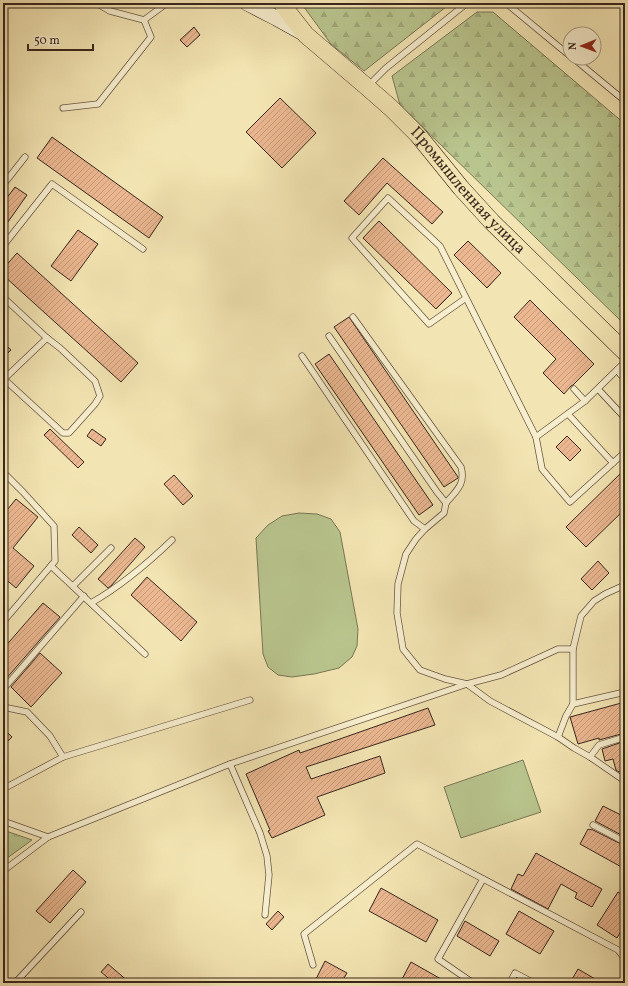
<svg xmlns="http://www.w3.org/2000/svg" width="628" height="986" font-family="Vollkorn,serif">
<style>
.grass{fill:url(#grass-tufts);stroke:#797656}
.forest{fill:url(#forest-firs);stroke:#797656}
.park{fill:#b9c58e;stroke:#797656}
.building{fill:url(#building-hatch);stroke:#39261d}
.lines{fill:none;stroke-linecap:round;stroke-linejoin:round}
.lane-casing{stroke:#685642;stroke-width:7}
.secondary-casing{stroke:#39261d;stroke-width:16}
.primary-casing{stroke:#39261d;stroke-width:18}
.lane{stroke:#f7eece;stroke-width:5.5}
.secondary{stroke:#f7eece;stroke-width:15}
.primary{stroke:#f3e5b3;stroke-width:17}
.labels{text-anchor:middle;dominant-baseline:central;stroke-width:4;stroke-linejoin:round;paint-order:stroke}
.street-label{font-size:16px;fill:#39261d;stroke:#f7eece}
</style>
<defs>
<pattern id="grass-tufts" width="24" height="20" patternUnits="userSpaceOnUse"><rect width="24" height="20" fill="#b9c58e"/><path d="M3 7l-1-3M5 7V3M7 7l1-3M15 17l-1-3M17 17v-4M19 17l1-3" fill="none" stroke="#a0a97a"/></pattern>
<pattern id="forest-firs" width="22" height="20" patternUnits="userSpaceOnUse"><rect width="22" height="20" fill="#b9c58e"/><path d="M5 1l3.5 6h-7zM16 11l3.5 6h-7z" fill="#a0a97a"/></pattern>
<pattern id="building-hatch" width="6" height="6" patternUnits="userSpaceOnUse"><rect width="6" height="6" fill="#eab790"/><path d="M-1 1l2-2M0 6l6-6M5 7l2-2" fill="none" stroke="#c99d7c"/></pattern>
</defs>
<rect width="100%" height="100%" fill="#f3e5b3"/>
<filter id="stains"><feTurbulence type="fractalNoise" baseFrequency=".005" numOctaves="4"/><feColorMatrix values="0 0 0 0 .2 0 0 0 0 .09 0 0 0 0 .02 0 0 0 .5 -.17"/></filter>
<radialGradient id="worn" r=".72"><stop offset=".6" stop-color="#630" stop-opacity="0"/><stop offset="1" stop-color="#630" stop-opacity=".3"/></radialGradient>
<path class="grass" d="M3,830L32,840L3,861Z"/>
<g class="forest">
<path d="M301,3H451L364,71L331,44Z"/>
<path d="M477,12H493L625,124V324H624L400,105L392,76Z"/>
</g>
<g class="park">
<path d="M299,513L317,514L331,519L340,532L358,629L357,646L352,657L339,668L314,674L292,677L278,675L268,667L263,654L256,538L268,525L282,516Z"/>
<path d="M523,760L541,812L461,838L444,787Z"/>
</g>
<g class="building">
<path d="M194,27L200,35L187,47L180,40Z"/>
<path d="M280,98L316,133L282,168L246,132Z"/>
<path d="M52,137L163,217L149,238L37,158Z"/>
<path d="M383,158L443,212L432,224L387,183L359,215L344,201Z"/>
<path d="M15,187L27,195L3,229V203Z"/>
<path d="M379,221L452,293L436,309L363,238Z"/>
<path d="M78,230L98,244L71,281L51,266Z"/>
<path d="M468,241L501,273L487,288L454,255Z"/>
<path d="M17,253L138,363L121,382L3,275V269Z"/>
<path d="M530,300L594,364L573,385L571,386L564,394L543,373L556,359L514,317Z"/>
<path d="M349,317L458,477V478L444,487L334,327Z"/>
<path d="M3,342L11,350L3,358Z"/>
<path d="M329,354L433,505L419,515L315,364Z"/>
<path d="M50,429L84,462L78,468L44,435Z"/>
<path d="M92,429L106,439L101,446L87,436Z"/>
<path d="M567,436L581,450L570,461L556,447Z"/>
<path d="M625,469V509L586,547L566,527Z"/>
<path d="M174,475L193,496L183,505L164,484Z"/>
<path d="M16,499L38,517L13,548L34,566L16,588L3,577V515Z"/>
<path d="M79,527L98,545L91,553L72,535Z"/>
<path d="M135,538L145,547L111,586L108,588L98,579Z"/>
<path d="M598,561L609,573L592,590L581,579Z"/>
<path d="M147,577L197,622L181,641L131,595Z"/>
<path d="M43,603L60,617L4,681L3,680V649Z"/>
<path d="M40,653L62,673L31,707L11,687Z"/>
<path d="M625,702V733L599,740V738L578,744L570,717Z"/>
<path d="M428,708L435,725L306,767L311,779L380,756L385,773L317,797L325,815L272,838L268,831L270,830L246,774L299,750L300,753Z"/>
<path d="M3,728L12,737L3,746Z"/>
<path d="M625,741V770L619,772L616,770L613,759L605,761L602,749Z"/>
<path d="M603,806L625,817V837L595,821Z"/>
<path d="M588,829L590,830L591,829L625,846V869L580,844Z"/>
<path d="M536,853L602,889L592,907L575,898L577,893L561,884L548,909L511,889L518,874L523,876Z"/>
<path d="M73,870L86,882L50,923L36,911Z"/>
<path d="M381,888L438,920L426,942L369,911Z"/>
<path d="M618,892L625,896V924L617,938L597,925Z"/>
<path d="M278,911L284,917L272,930L266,924Z"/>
<path d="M519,911L554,931L540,954L506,934Z"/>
<path d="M465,921L499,941L490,956L457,936Z"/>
<path d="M325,961L347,973L341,983H314Z"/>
<path d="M411,962L448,983H400Z"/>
<path d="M108,964L130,983H114L101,972Z"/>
<path d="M578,969L602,983H570Z"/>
</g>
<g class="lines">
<g class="lane-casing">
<g id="lane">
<path d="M96,3L110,11L144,20"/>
<path d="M506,3L570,56"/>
<path d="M573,58L625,101"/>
<path d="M368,86L386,68L467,3"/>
<path d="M63,108L98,104L151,37L144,20L167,3"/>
<path d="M3,185L25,157"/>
<path d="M3,246L52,184L143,249"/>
<path d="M3,297L47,338L3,380"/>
<path d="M466,298L429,324L352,238L388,198L440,246L536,437L542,469L570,502L625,452"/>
<path d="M353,317L461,467C466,484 456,491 446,503"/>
<path d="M329,336L437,492L446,503L444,513L425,529L416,539L406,554L398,584L397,613L403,649L420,670L445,679L467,684L490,701L558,737L574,748L590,757L625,781"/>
<path d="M302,356L414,521L425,529"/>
<path d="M620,374L625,379"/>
<path d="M4,379L63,433H69L95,404L100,396L95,381L60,348L47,338"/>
<path d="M574,389L585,401"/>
<path d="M598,389L625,418"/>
<path d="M568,414L613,463"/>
<path d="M536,437L585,401L625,362"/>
<path d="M3,472L23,492L54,526L55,561L3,622"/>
<path d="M51,566L145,654"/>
<path d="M73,586L111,548"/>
<path d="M91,603C121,586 147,564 172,540"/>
<path d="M3,687L6,686L84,596"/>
<path d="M573,704L625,692"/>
<path d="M3,707L27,712L50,736L63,757"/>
<path d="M558,737L566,716L573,704V649L581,616L594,601L605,594L625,585"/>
<path d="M590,757L599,745L625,737"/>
<path d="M230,764L260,833L267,856L269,875L265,915"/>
<path d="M3,789L63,757L250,700"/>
<path d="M3,821L48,837"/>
<path d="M593,825L625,842"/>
<path d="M3,871L48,837L230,764L467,684L501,675L558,649H573"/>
<path d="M313,965L304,934L417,844L618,950L625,959"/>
<path d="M15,983L81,912"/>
<path d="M473,983L438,959L483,879"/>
<path d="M510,983L515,973L534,983"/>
</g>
</g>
<g class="secondary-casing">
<path id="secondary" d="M247,3L276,18L303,33"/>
</g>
<g class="primary-casing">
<g id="primary">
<path id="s1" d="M282,3L291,16L306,35L367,87L391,108L418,135L461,188L492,222L625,352"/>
</g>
</g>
<use href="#lane" class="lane"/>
<use href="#secondary" class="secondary"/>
<use href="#primary" class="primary"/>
</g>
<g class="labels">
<g class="street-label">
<text stroke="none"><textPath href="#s1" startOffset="265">Промышленная улица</textPath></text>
</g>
</g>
<rect width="628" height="986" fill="none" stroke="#f3e5b3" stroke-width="16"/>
<rect x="4" y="4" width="620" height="978" fill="none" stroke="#39261d" stroke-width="2"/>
<rect x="8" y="8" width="612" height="970" fill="none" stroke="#39261d"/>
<g transform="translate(582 46) rotate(269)"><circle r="19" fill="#f7eece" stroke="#ab9e87"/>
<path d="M0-3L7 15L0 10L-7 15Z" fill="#8f2418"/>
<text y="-6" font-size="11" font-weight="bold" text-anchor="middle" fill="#39261d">N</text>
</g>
<path d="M28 44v6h65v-6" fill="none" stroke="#39261d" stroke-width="2"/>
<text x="34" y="44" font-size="12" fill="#39261d" stroke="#f7eece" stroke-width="3" paint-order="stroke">50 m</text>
<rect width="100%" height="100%" filter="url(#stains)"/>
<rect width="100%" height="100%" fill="url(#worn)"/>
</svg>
